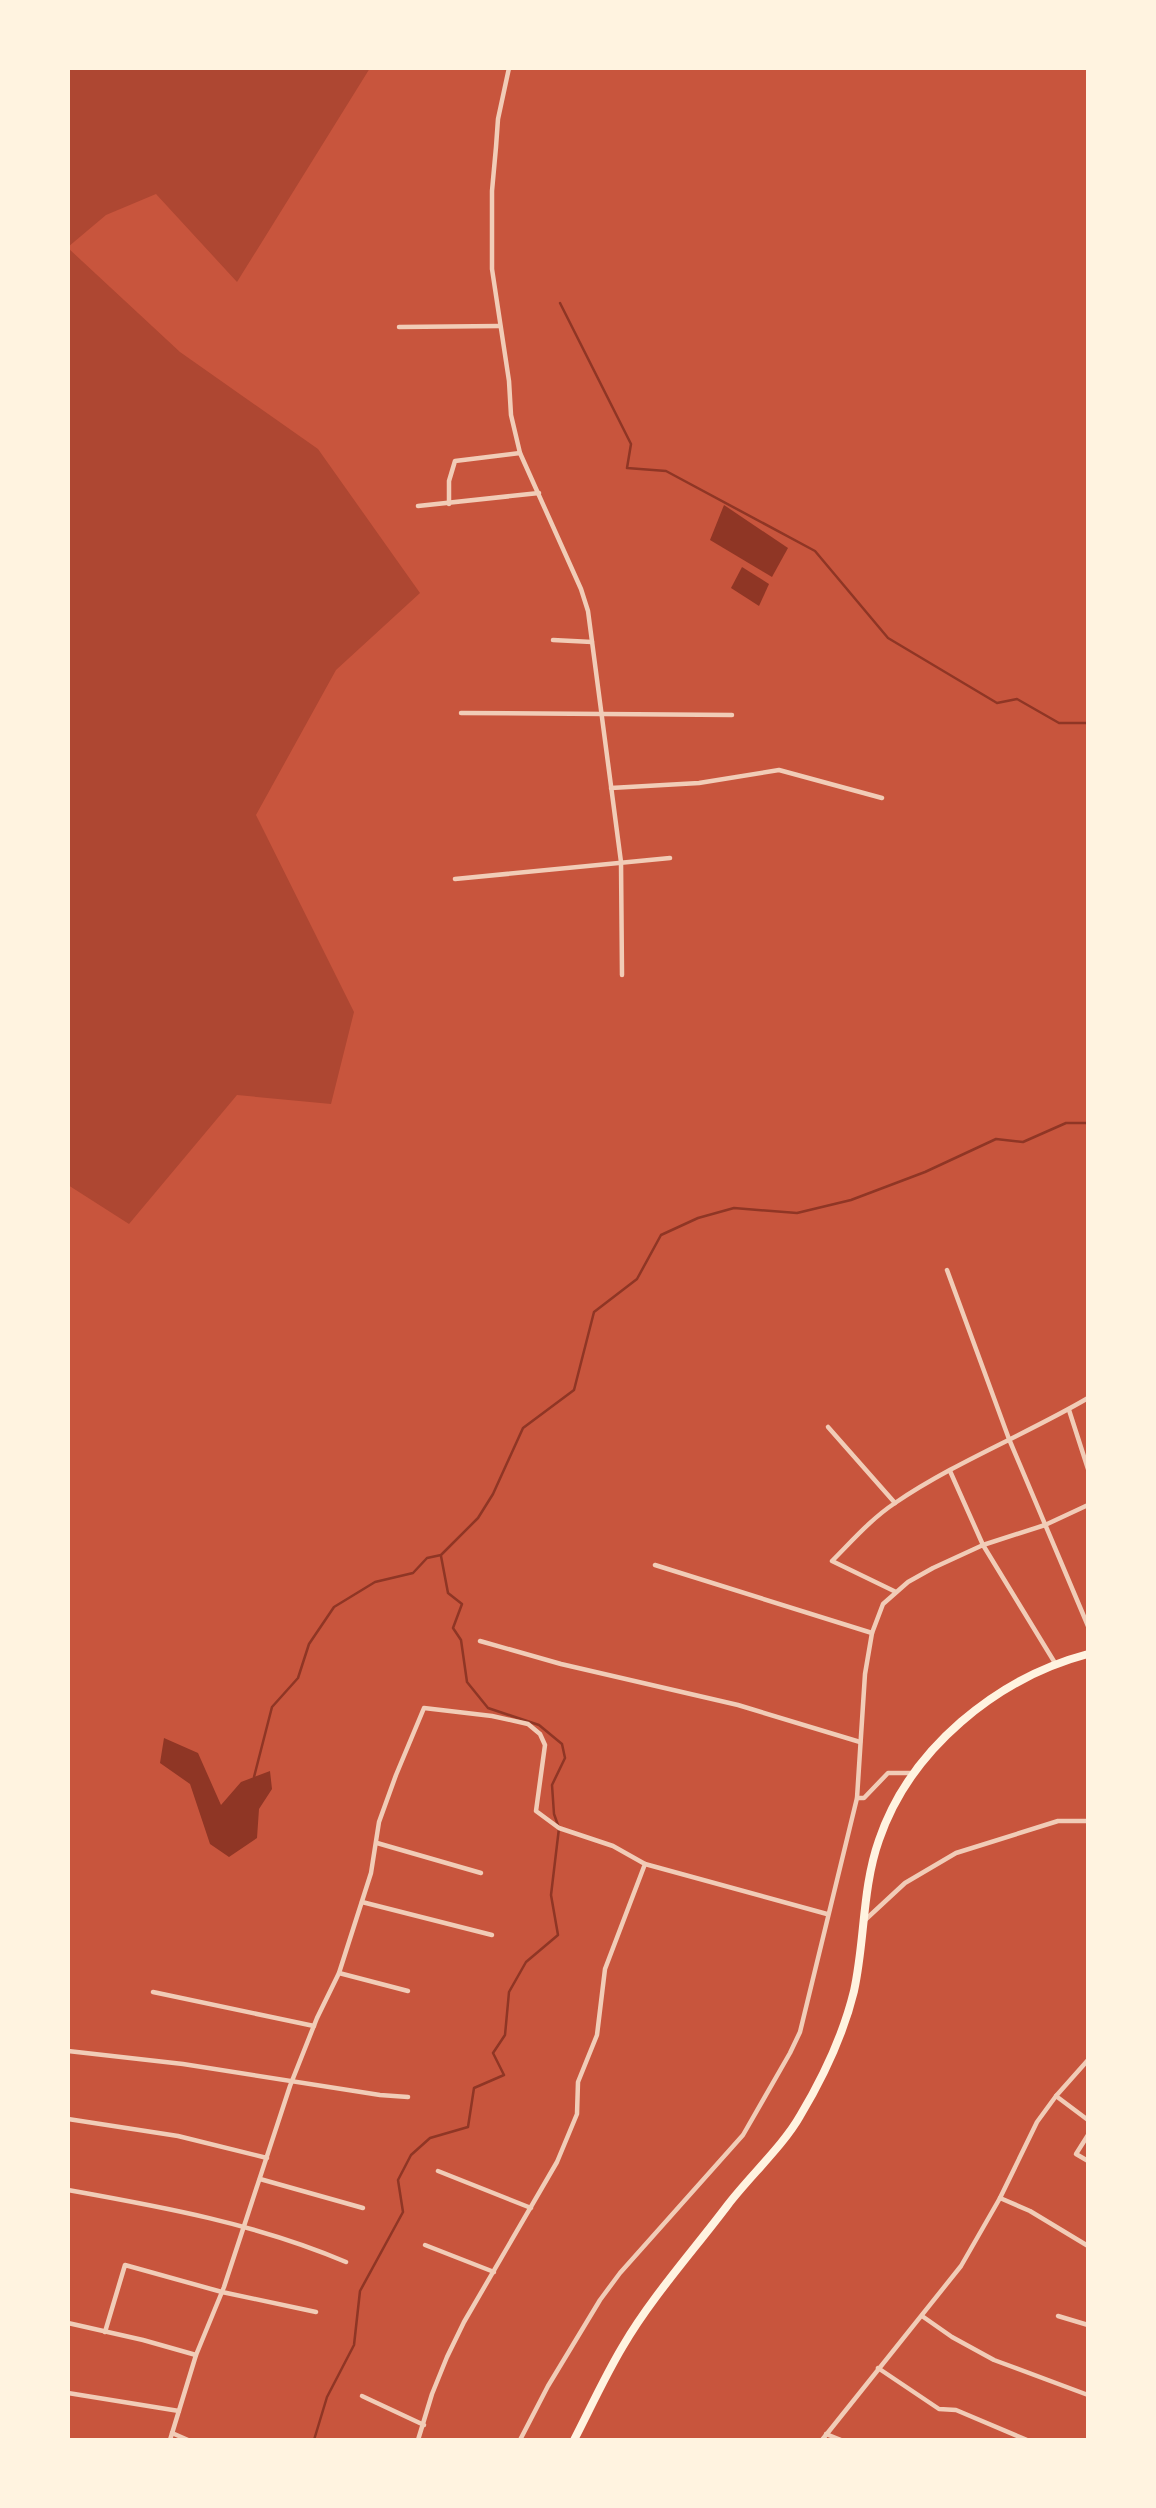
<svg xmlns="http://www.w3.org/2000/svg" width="1156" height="2508" font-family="Rubik,sans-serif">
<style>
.green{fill:#ae4732}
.water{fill:#8f3625}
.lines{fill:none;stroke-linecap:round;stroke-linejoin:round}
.stream{stroke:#8f3625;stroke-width:2.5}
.minor{stroke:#f1ccb7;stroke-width:4.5}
.primary{stroke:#fff3e0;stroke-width:8}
</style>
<rect width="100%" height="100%" fill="#c8553d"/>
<g class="green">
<path d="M68,68H370L237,282L156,194L106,215L68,247Z"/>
<path d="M68,248L180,352L318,449L420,593L336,670L256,815L354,1012L331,1104L237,1095L129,1224L68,1185Z"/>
</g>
<g class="water">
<path d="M724,505L788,548L772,577L710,540Z"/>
<path d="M742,567L769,584L759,606L731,588Z"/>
<path d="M164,1738L198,1753L221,1805L241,1782L270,1771L272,1789L259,1809L257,1838L229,1857L210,1844L190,1784L160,1763Z"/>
</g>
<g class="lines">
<g class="stream">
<path d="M560,303L631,444L627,468L666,471L815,551L888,638L997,703L1017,699L1059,723H1088"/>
<path d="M254,1777L272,1707L298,1678L309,1644L334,1607L375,1582L413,1573L427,1558L441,1555L478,1518L493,1494L523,1428L574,1390L594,1312L637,1279L661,1235L698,1218L734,1208L797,1213L851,1200L925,1172L996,1139L1023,1142L1066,1123H1088"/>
<path d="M314,2440L327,2397L354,2345L360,2291L403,2212L398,2180L411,2155L430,2138L468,2127L474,2088L504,2075L493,2053L505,2035L509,1992L526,1962L558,1935L551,1895L559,1828L554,1814L552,1785L565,1758L562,1744L539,1725L488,1708L467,1682L461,1640L453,1628L462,1604L448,1593L441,1556"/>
</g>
<g class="minor">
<path d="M509,68L498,119L496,147L492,191V269L509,381L511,415L520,453L581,589L588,611L621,862L622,975"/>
<path d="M399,327L500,326"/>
<path d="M449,504V481L455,461L520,453"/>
<path d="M418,506L539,493"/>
<path d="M553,640L592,642"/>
<path d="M461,713L732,715"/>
<path d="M611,788L699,783L779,770L882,798"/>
<path d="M455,879L670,858"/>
<path d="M947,1270L1009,1439L1088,1626"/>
<path d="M1069,1410L1088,1469"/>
<path d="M828,1427L895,1503"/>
<path d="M950,1471L983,1545L1055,1663"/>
<path d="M655,1565L872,1633"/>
<path d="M896,1592L832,1561C852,1541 871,1519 895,1503C955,1462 1025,1435 1088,1398"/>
<path d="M480,1641L561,1664L738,1705L860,1742"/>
<path d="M857,1798H864L888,1773H914"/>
<path d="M377,1843L481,1873"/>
<path d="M645,1864L827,1914"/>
<path d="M362,1902L492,1935"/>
<path d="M864,1921L905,1883L956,1853L1058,1821H1088"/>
<path d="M339,1973L408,1991"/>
<path d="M153,1992L314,2026"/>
<path d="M68,2051L183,2064L380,2095L408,2097"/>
<path d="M1056,2096L1088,2120"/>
<path d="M68,2119L178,2136L267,2158"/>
<path d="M1088,2135L1076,2154L1088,2161"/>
<path d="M438,2171L531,2208"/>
<path d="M260,2179L363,2208"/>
<path d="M68,2190C163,2207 257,2224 346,2262"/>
<path d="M1000,2198L1030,2211L1088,2246"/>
<path d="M425,2245L494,2272"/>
<path d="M922,2316L952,2337L994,2360L1088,2395"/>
<path d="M1058,2316L1088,2325"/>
<path d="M68,2323L143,2340L196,2355"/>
<path d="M105,2332L125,2265L222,2292L316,2312"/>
<path d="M878,2368L939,2409L956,2410L1027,2440"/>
<path d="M68,2393L179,2411"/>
<path d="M362,2396L424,2425"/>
<path d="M172,2433L188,2440"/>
<path d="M826,2434L841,2440"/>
<path d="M170,2440L196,2355L224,2287L290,2086L317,2018L339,1973L371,1873L379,1822L396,1775L424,1708L492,1716L528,1724L540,1734L545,1745L536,1811L559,1828L613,1846L645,1864L605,1969L597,2035L578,2082L577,2114L557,2162L464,2322L447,2357L432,2394L418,2440"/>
<path d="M520,2440L548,2386L600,2300L620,2273L743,2135L790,2053L800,2032L857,1798L865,1674L872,1633L883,1604L908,1582L933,1568L983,1545L1045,1525L1088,1505"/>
<path d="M822,2440L961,2266L1000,2198L1037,2122L1056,2096L1088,2060"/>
</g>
<path class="primary" d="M574,2440C590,2409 605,2376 623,2346C651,2298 693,2251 727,2206C748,2178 783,2146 800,2116C824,2076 843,2036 854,1991C865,1941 862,1888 879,1840C910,1749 997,1678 1088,1654"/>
</g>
<rect width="1156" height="2508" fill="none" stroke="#fff3e0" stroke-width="140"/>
</svg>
